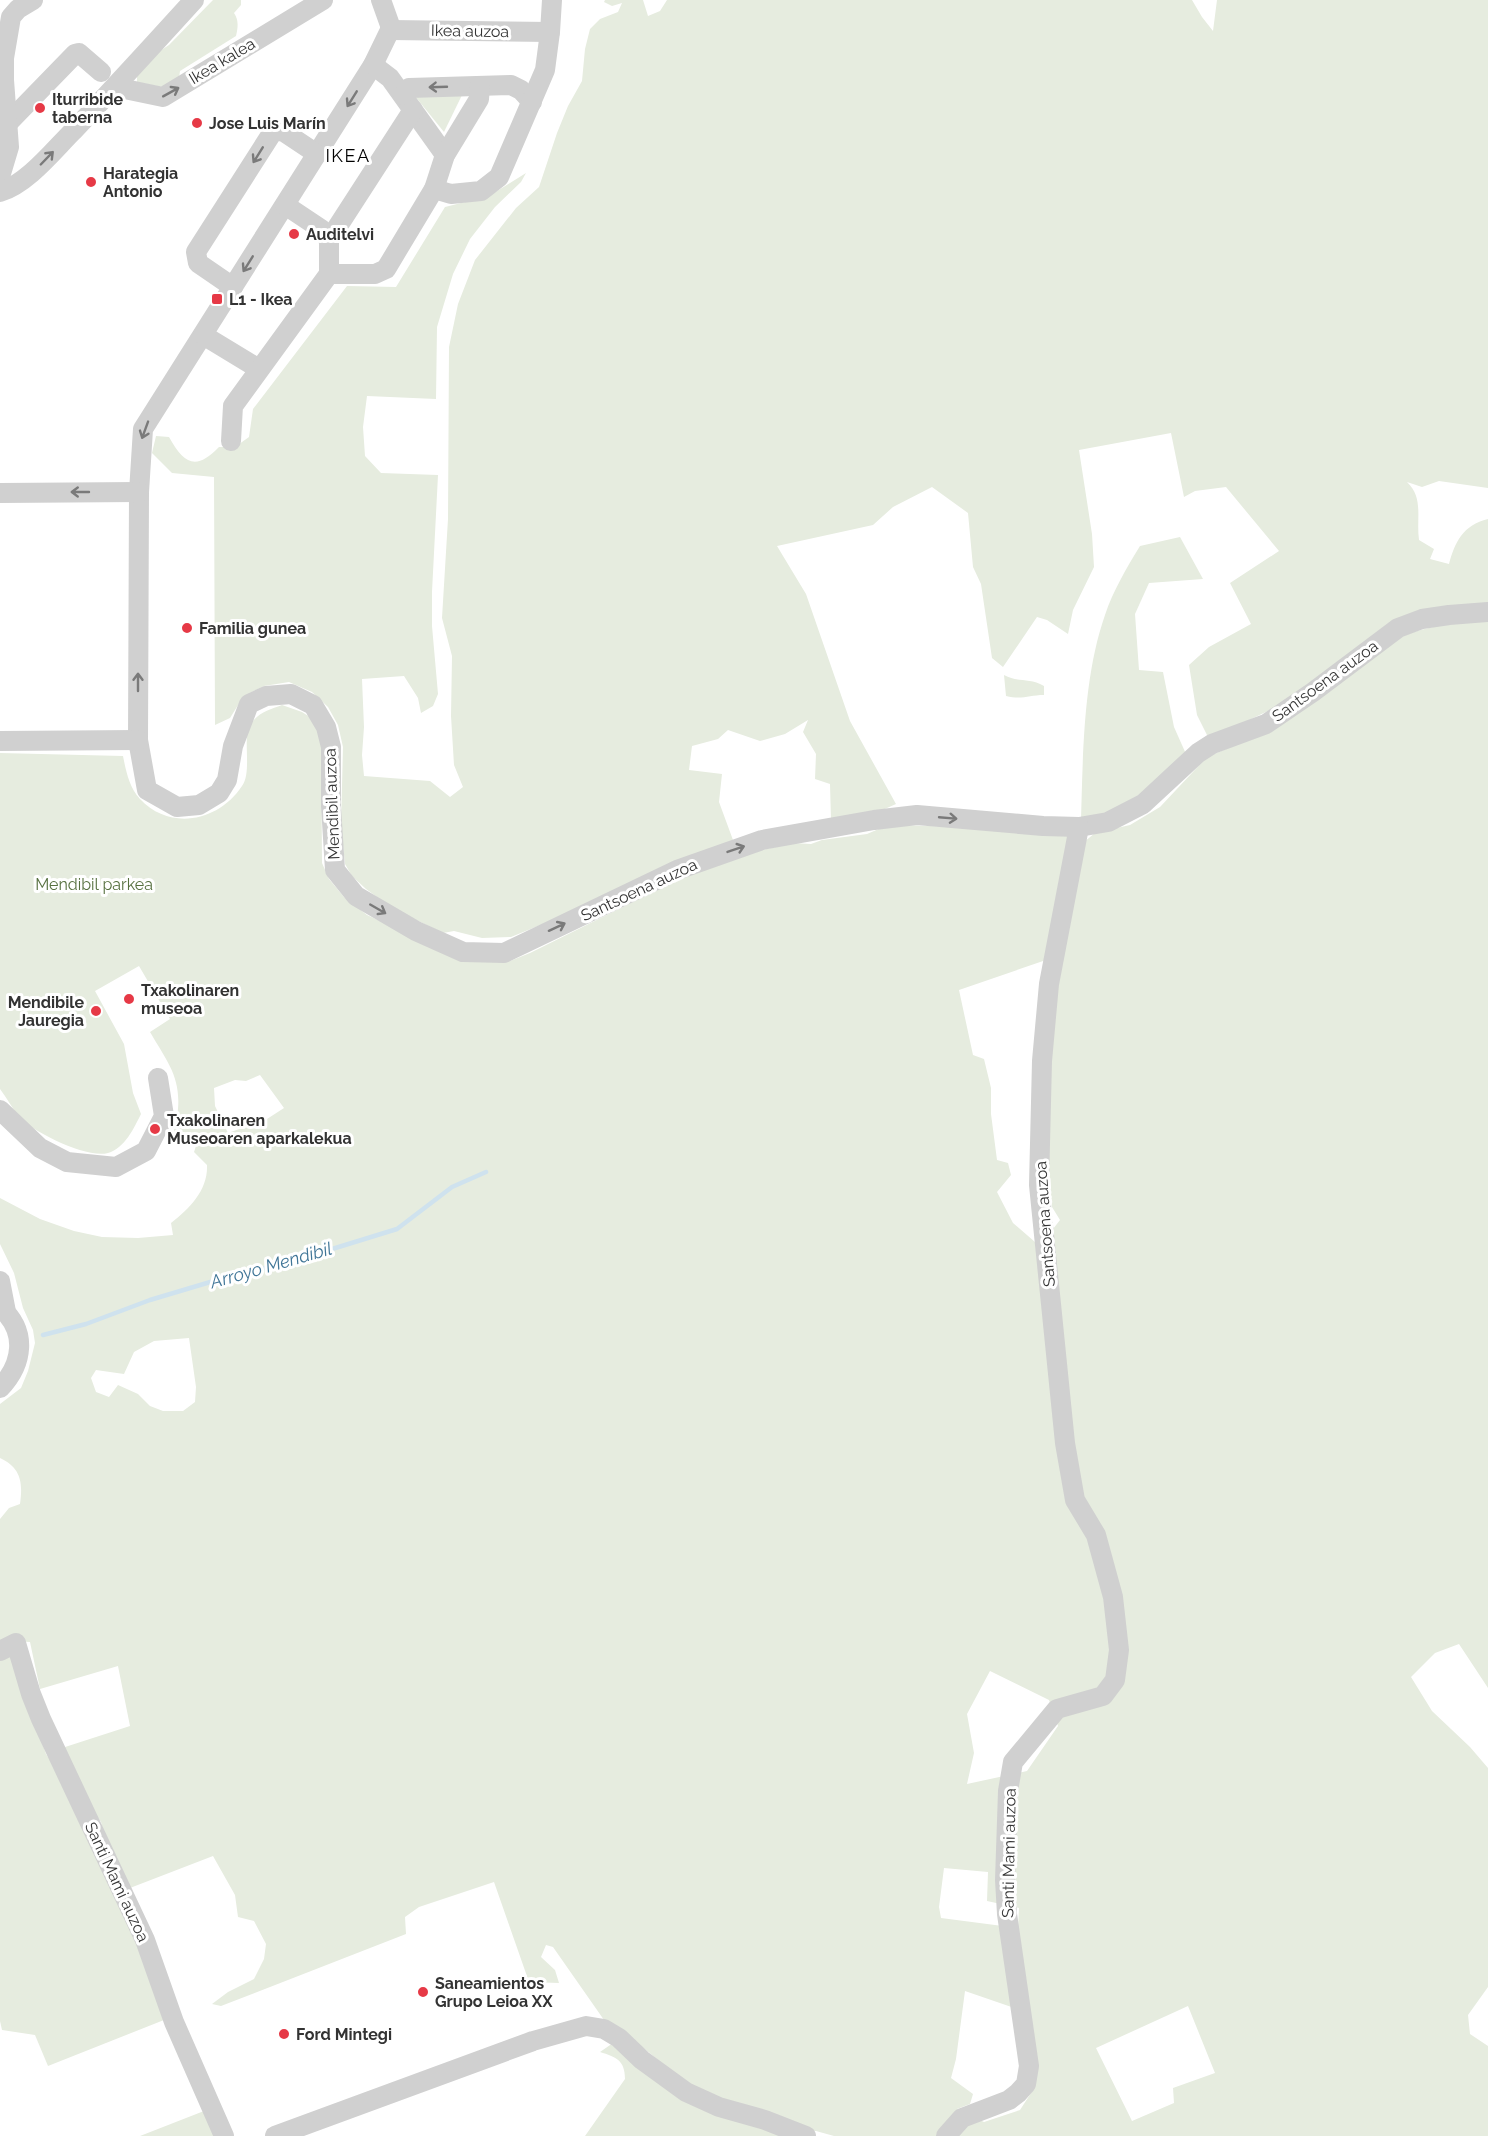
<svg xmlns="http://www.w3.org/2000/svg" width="1488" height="2136" font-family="Raleway,sans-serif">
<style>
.green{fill:#e6ecdf;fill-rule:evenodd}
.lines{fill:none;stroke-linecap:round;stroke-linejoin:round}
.stream{stroke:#cfe2ee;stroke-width:4.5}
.minor{stroke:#d0d0d0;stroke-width:20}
.oneway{stroke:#7a7a7a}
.poi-dot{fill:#e63946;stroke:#fff;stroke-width:2}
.labels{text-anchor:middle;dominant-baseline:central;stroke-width:6;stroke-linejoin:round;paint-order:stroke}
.street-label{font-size:16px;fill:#333;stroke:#fff}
.poi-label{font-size:16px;font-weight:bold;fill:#333;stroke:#fff;text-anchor:start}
.park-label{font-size:16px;fill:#56703f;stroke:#fff}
.neighbourhood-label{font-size:18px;letter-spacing:1.5px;fill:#000;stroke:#fff}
.water-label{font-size:18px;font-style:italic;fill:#3f7597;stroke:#fff}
</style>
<rect width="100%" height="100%" fill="#fff"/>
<g class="green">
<path d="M213,0H241V5L234,13C239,20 238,28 236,36L180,71L179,78L167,88L137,82V70L146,60L169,45Z"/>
<path d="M605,0H643L648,16L660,11L667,0H1192L1202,17L1213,31L1217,0H1488V488L1439,481L1422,487L1407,482C1424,498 1416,518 1419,540L1434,549L1430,559L1449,564C1455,542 1463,525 1488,519V604L1458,605L1278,706L1220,734L1208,737L1197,715L1189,665L1209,647L1251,624L1230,583L1279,551L1226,487L1195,491L1184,497L1171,433L1079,450L1092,534L1094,567L1073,610L1068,634L1047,620L1037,617L1003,667L992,658L981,584L973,567L968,513L932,487L893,507L873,525L777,546L806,594L850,721L896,804L878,812L831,821L830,784L815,779L816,754L803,732L808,720L785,734L760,741L728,730L718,739L692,746L689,770L722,774L719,802L733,840L639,880L631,888L511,937L482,938L454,931L443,933L392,908L366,889L352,876L345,864L341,825L343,747L338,725L328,707L312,692L289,682L264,686L250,693L240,702L230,718L215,725L214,477L172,473L152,453L156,436L169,437C184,464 196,471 219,447H235L249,437L253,409L347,286L396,287L445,207L489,196L526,173L521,182L495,207L470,239L453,274L437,327L436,399L367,396L363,427L365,456L381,473L438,475L432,592V626L438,694L433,706L421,713L418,698L404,676L362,679L364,727L362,755L364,776L430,781L450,797L463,787L454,765L451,716L452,656L442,618L448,519L449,347L458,304L475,260L516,208L539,187L557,133L568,106L582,81L585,49L590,29L600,19L618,12L622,3L612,6L604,2Z"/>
<path d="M414,95H462L444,132Z"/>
<path d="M1180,537L1203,579L1149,583L1135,614L1139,670L1163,672L1174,727L1186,754L1150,791L1114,811L1081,820C1083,755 1083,678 1105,615C1113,591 1126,569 1140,546Z"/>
<path d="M1488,620V1688L1459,1644L1435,1653L1411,1677L1432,1711L1470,1747L1488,1768V1987L1468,2015L1470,2034L1488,2046V2136H834L816,2131H805L692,2088L646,2050L604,2020L553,1947L546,1945L541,1957L555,1970L559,1983L529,1982L494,1882L419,1907L405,1917L406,1934L221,2006L212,2004L228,1992L254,1979L264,1959L266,1944L254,1921L238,1917L235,1895L213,1856L130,1888L106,1840L101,1822L88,1804L62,1748L130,1726L118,1666L40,1689L30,1642L11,1641L0,1646V1519L9,1508L20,1504C23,1482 21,1468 0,1458V1404L21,1388L28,1371L35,1343L33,1330L23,1308L14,1273L0,1244V1198L40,1219L74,1231L102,1237L138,1238L173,1235L171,1223C190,1208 208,1190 207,1165L194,1152L197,1143L176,1134L171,1141C173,1133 176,1125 177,1117C183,1079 168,1063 150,1032L170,1019L139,966L95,991L124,1044L133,1093L141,1114C134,1128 125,1148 108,1153C87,1159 33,1132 19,1117C12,1108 7,1098 0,1089V753L123,756C126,771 129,787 140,799C170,831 218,822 242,786C252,773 243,740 249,727C256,713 269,710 282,705L302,712L321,724L322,863L329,879L344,897L367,915L397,929L510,961L530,953L633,902L679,877L744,854L793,843L811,844L822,840L867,834L881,828L898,825L994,828L1070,836L1046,960L959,990L973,1055L984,1059L991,1088V1114L997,1160L1008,1163L1011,1175L997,1192L1013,1223L1035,1242L1053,1229L1060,1220L1052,1207L1048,1182V1072L1057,981L1084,842L1095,833L1130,825L1160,807L1207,757L1231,747L1396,639C1428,625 1454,623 1488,620ZM260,1075L284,1108L267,1119L228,1133L215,1106L214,1088L235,1080L246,1081ZM189,1338L196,1387L195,1402L183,1411H163L150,1406L138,1394L118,1385L109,1397L96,1392L91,1378L96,1370L124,1374L134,1352L154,1341ZM990,1671L1049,1700L1058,1726L1027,1771L967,1784L974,1753L967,1714ZM944,1868L988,1872L987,1901L1019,1908L1018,1928L941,1918L939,1907ZM965,1991L1029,2013L1033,2090L1020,2110L984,2122L957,2109L970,2104L973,2094L951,2078L956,2059ZM1188,2006L1215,2073L1173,2088L1174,2103L1132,2121L1096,2048Z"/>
<path d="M1004,675C1019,683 1029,677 1044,686V695C1029,695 1022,700 1006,696Z"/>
<path d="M12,1653L46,1754L61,1777L132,1931L164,2020L48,2066L35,2035L2,2030L0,2021V1658Z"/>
<path d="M613,2043L652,2074L794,2136H585L625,2079C625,2060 616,2057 600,2052Z"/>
<path d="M204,2111L215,2136H140Z"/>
</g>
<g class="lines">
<path class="stream" d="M43,1335L86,1324L150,1300L217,1280L290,1262L397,1229L452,1187L486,1172"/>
<g class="minor">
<path d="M381,0L391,28L390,30"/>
<path d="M390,30L373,65L143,429L139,492L138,740L147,790L177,807L199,805L219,793L227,780L233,746L249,704L266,696L291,694L313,705L326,727L331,747V806L335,870L356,896L416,931L463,952L504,953L677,870L762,840L874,820L917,815L1043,826L1079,827L1108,822L1143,804L1198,753L1212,744L1266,724L1313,692L1398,628L1422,619L1449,615L1488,612"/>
<path d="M390,30L550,32"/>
<path d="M373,65L390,78L445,155"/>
<path d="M115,87L163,97L323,0"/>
<path d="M403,95L409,88L511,85L521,90L532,102"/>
<path d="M7,124L75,54L79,53L101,72"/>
<path d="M0,177L9,147L4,80V58L11,17L18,9L33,0"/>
<path d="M434,189L445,155L479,99L480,86"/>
<path d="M0,192C27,184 53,151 73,131C114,88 154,44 194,0"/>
<path d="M285,205L321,229L329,240"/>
<path d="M329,274V240L413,110"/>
<path d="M233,287L198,263L196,252L272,133L281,130L317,154"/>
<path d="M203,335L259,369"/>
<path d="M231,441L233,406L329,274H375L386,269L434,189L451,194L481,191L499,177L545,70L550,32L552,0"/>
<path d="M0,493L139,492"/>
<path d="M0,741L138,740"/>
<path d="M0,1110L40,1148L67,1162L116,1167L146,1151L164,1116L158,1078"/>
<path d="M0,1281L6,1312"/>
<path d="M0,1307C28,1331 23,1364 0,1388"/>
<path d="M0,1651L16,1643L31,1694L41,1719L145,1940L174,2022L224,2136"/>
<path d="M275,2136L533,2041L586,2026L604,2029L619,2038L642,2060L686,2092L719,2107L765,2120L806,2136"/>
<path d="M946,2136L962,2118L1009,2100L1018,2093L1026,2084L1029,2066L1007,1914L1005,1880L1008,1791L1013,1762L1057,1709L1103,1696L1115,1680L1119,1650L1113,1597L1096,1535L1075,1500L1065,1443L1039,1185L1042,1061L1049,984L1079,827"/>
</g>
</g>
<defs><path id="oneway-shaft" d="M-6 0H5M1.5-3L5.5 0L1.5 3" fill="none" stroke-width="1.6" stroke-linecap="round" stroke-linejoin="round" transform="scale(1.5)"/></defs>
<g class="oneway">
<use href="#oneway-shaft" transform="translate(438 87) rotate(178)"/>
<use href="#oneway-shaft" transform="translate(171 92) rotate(-29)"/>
<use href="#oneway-shaft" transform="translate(352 99) rotate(122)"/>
<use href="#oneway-shaft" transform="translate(258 155) rotate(122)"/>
<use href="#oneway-shaft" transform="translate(47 158) rotate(-46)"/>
<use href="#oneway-shaft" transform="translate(248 264) rotate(122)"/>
<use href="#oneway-shaft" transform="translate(145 430) rotate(110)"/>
<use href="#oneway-shaft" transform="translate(80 492) rotate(180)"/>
<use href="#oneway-shaft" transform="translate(138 682) rotate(-90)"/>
<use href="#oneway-shaft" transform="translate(948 818) rotate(5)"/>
<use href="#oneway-shaft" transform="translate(736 849) rotate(-19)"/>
<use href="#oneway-shaft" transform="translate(378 909) rotate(30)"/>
<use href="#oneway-shaft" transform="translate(557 927) rotate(-25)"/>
</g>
<g class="poi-dot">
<circle cx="40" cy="108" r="6"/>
<circle cx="197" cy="123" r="6"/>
<circle cx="91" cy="182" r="6"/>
<circle cx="294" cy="234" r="6"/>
<rect x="211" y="293" width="12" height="12" rx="3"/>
<circle cx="187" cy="628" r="6"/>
<circle cx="129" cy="999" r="6"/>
<circle cx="96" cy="1011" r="6"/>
<circle cx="155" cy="1129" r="6"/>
<circle cx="423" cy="1992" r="6"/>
<circle cx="284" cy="2034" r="6"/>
</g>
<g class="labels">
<g class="street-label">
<text transform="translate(470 31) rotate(1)">Ikea auzoa</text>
<text transform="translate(222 61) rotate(-31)">Ikea kalea</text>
<text transform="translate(1325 681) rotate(-36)">Santsoena auzoa</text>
<text transform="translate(332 804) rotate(-92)">Mendibil auzoa</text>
<text transform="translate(639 890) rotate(-25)">Santsoena auzoa</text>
<text transform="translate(1045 1224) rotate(-94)">Santsoena auzoa</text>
<text transform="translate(1009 1853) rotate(-89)">Santi Mami auzoa</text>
<text transform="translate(117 1882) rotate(65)">Santi Mami auzoa</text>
</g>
<g class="poi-label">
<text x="52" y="99">Iturribide<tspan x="52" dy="18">taberna</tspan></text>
<text x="209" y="123">Jose Luis Marín</text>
<text x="103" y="173">Harategia<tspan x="103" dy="18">Antonio</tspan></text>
<text x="306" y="234">Auditelvi</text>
<text x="229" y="299">L1 - Ikea</text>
<text x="199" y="628">Familia gunea</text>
<text x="141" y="990">Txakolinaren<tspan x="141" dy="18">museoa</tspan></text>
<text x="84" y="1002" text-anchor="end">Mendibile<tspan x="84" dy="18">Jauregia</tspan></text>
<text x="167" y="1120">Txakolinaren<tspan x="167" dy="18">Museoaren aparkalekua</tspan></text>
<text x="435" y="1983">Saneamientos<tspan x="435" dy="18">Grupo Leioa XX</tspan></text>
<text x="296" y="2034">Ford Mintegi</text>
</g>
<g class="park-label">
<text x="94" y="884">Mendibil parkea</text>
</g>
<g class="neighbourhood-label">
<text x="348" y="155">IKEA</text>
</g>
<g class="water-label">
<text transform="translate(271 1265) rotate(-16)">Arroyo Mendibil</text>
</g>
</g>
</svg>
